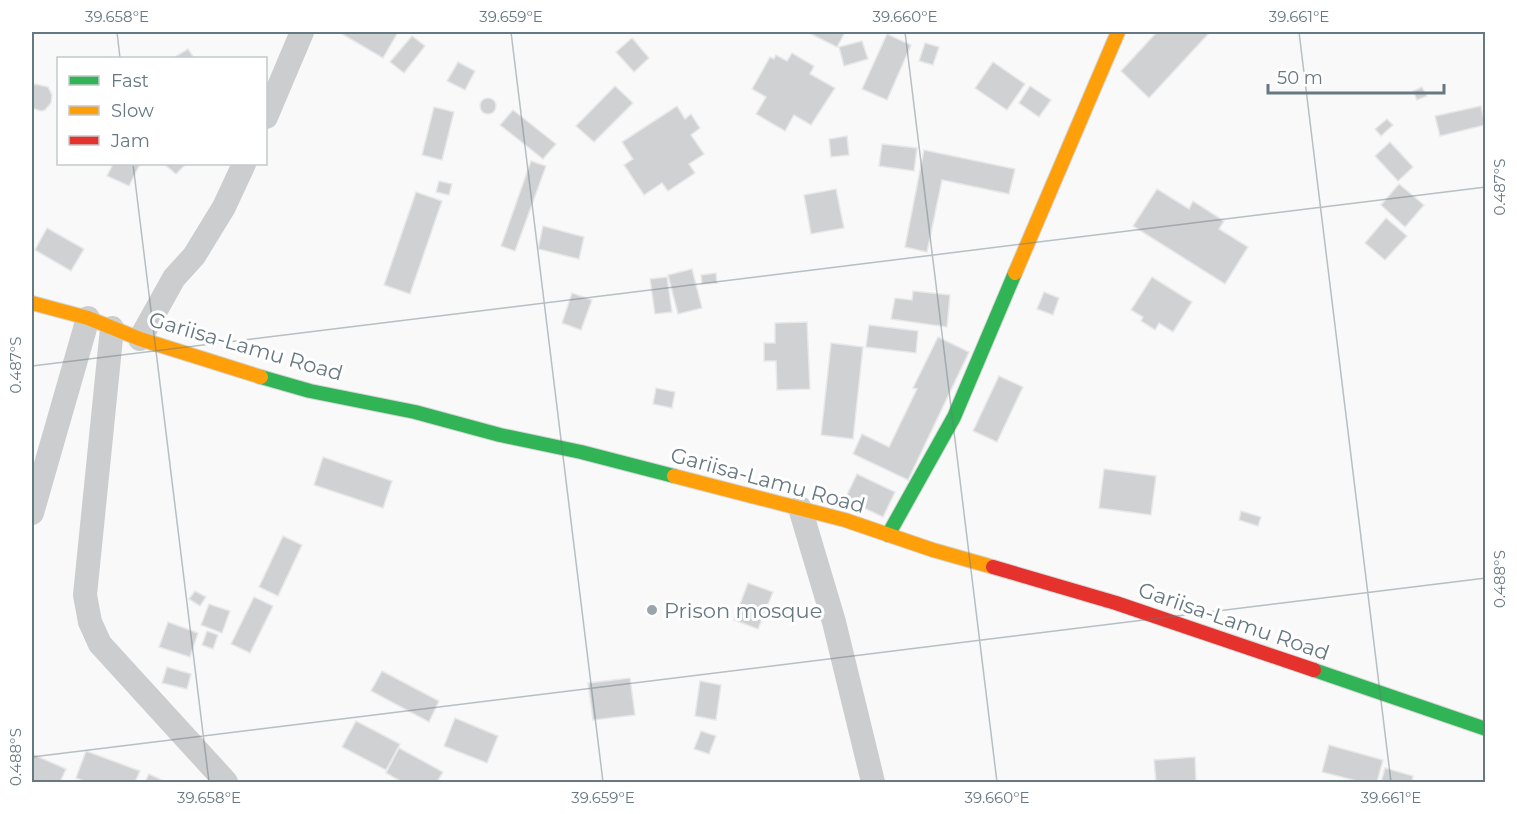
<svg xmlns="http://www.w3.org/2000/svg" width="1517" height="814" font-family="Montserrat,sans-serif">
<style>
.building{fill:#cfd1d2;stroke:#e8e8e8;stroke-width:1.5}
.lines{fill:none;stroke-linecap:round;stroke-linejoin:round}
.fast-casing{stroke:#d5d6d7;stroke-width:16}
.slow-casing{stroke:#d5d6d7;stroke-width:16}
.jam-casing{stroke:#d5d6d7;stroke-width:16}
.street{stroke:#cccdce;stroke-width:24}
.fast{stroke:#30b455;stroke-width:14}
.slow{stroke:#ff9f0a;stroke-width:14}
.jam{stroke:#e5322d;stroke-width:14}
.ticks{fill:none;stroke:#667881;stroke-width:1.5;stroke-opacity:0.45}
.poi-dot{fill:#99a5ab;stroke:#fff;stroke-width:2}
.labels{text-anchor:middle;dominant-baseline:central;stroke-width:6;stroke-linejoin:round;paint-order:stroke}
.street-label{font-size:21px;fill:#667881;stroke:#fff}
.poi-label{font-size:21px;fill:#667881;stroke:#fff;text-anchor:start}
.neatline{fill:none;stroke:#667881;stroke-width:2}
.ticks-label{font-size:15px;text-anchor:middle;fill:#667881}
</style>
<rect width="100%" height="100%" fill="#f9f9f9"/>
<g class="building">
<path d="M344,32H398L383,58L342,34Z"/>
<path d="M807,32H845L837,47Z"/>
<path d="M1157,32H1210L1149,98L1121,71Z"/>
<path d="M887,34L911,45L887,100L862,89Z"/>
<path d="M412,36L425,46L404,73L390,62Z"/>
<path d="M632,38L649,58L634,72L616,52Z"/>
<path d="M862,41L868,59L844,66L839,47Z"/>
<path d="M925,43L939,47L933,65L919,61Z"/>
<path d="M188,49L194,58H173Z"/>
<path d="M792,53L814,66L810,74L835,88L811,125L794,115L785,131L756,114L766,97L752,89L770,57L774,59L776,55L787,61Z"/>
<path d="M458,62L475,71L465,90L447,81Z"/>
<path d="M993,62L1025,84L1007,110L975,88Z"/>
<path d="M35,84L48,87L52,95L51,103L45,110L41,111L32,108V87Z"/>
<path d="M615,86L633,103L594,142L576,126Z"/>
<path d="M1030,86L1051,100L1039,117L1019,103Z"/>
<path d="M1422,87L1427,96L1417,100L1413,91Z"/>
<circle cx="488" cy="106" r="8"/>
<path d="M677,106L685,119L691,114L700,128L691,135L704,154L689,164L695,173L668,191L662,183L644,195L624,165L633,159L622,142Z"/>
<path d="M1481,106L1485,125L1440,136L1435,116Z"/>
<path d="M434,107L454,112L442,160L422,155Z"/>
<path d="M513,110L556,144L543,159L500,125Z"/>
<path d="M1387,119L1393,125L1381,136L1375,129Z"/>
<path d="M847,136L849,155L831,157L829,139Z"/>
<path d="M1390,142L1413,167L1398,181L1375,156Z"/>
<path d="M882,144L917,148L914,171L879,166Z"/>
<path d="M924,150L1015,169L1009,194L942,180L927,252L905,247Z"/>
<path d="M531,161L546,166L515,251L501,246Z"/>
<path d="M113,164H140L129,186L107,176Z"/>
<path d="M164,164H186L176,174Z"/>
<path d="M439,181L452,184L449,195L436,192Z"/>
<path d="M1399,184L1424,205L1405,227L1381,205Z"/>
<path d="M836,189L844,228L811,234L804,195Z"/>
<path d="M1157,189L1189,209L1193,201L1224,221L1219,229L1248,247L1225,284L1133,226Z"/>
<path d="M416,192L442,201L410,294L384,285Z"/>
<path d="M1386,218L1407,236L1385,260L1365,243Z"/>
<path d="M543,226L584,237L579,259L538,249Z"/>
<path d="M47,228L84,249L71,271L35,250Z"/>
<path d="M692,269L702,308L678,314L668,275Z"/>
<path d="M716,273L717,283L702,284L701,275Z"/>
<path d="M667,277L672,312L655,314L650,279Z"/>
<path d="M1152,277L1192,302L1173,332L1159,323L1155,330L1141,321L1143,317L1131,310Z"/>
<path d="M913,291L950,295L947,327L891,319L895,298L912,300Z"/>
<path d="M1044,292L1059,298L1053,315L1037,309Z"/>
<path d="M572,293L592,300L581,330L562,323Z"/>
<path d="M807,322L810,389L777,390L776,361H764V343H775V323Z"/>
<path d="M869,325L918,331L916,353L866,347Z"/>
<path d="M938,337L969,352L908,480L853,454L862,434L889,447L917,389L913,388Z"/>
<path d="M831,343L863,347L853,439L821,435Z"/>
<path d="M999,376L1023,387L997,442L973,431Z"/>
<path d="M656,388L675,392L672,408L653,404Z"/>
<path d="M323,457L392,481L383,508L314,485Z"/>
<path d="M1104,469L1156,476L1151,515L1099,508Z"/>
<path d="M857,474L895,492L883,517L845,499Z"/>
<path d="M1241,511L1261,517L1258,526L1239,520Z"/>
<path d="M283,536L302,545L278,596L259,587Z"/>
<path d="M748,583L773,592L758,629L734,620Z"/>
<path d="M195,591L206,597L200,606L189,599Z"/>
<path d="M254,597L273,606L250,653L231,644Z"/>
<path d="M209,604L230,611L222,633L201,625Z"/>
<path d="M168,622L198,633L190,657L159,647Z"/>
<path d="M207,631L218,635L213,649L202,645Z"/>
<path d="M167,667L191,674L187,689L162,683Z"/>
<path d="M382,671L439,701L429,722L371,691Z"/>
<path d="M630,678L635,715L593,720L588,683Z"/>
<path d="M700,681L721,685L716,720L695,716Z"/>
<path d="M455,718L498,736L487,763L444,746Z"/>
<path d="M356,721L400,744L386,770L342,747Z"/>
<path d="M701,731L716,736L709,754L694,749Z"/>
<path d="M1329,745L1383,760L1377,782H1361L1322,772Z"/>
<path d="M399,748L443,772L437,782H402L386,773Z"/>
<path d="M86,751L140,771L135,782H87L76,778Z"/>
<path d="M32,754L66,769L60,782H38L32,780Z"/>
<path d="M1195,757L1196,782H1156L1154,760Z"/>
<path d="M1385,768L1413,776L1412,782H1381Z"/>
<path d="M149,774L166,782H145Z"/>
</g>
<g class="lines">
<g class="fast-casing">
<g id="fast">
<path d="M261,377L310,391L415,412L500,435L581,452L674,476"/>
<path d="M888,535L954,417L1015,273"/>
<path d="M1314,670L1486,729"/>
</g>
</g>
<g class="slow-casing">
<g id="slow">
<path d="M1015,273L1118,32"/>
<path d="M32,303L88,318L140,339L261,377"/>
<path d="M674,476L845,520L933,550L993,567"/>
</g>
</g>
<g class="jam-casing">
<path id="jam" d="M993,567L1116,603L1314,670"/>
</g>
<g class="street">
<path d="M266,117L302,32"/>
<path d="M112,328L85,595L90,622L100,644L226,782"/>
<path d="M140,339L174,278L194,256L224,207L244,164"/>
<path d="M800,508L834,622L873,782"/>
<path d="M32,513L88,318"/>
</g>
<use href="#fast" class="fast"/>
<use href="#slow" class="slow"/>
<use href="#jam" class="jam"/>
</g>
<path class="ticks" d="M117,32L120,58M511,32L603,782M905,32L997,782M1299,32L1391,782M133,164L209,782M32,366L1486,187M32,757L1486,578"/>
<circle class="poi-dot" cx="652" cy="610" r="6"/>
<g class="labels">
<g class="street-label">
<text transform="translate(246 346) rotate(16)">Gariisa-Lamu Road</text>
<text transform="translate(768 480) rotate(15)">Gariisa-Lamu Road</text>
<text transform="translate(1234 621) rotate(19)">Gariisa-Lamu Road</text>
</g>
<g class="poi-label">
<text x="664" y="610">Prison mosque</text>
</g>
</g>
<rect width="1517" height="814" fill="none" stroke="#ffffff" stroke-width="66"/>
<rect x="57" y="57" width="210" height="108" fill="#ffffff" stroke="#c2c9cd" stroke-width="1.5"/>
<rect x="69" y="76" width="30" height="9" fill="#30b455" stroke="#c2c9cd" stroke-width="1.5"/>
<text x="111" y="87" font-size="18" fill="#667881">Fast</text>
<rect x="69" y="106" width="30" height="9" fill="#ff9f0a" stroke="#c2c9cd" stroke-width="1.5"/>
<text x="111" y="117" font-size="18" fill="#667881">Slow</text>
<rect x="69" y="136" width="30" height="9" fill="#e5322d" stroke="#c2c9cd" stroke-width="1.5"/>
<text x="111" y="147" font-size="18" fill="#667881">Jam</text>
<path d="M1268 84v9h176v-9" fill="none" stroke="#667881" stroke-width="3"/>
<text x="1277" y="84" font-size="18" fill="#667881" stroke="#ffffff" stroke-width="4.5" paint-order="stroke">50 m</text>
<rect x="33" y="33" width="1451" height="748" class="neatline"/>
<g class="ticks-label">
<text x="117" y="22">39.658°E</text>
<text x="511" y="22">39.659°E</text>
<text x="905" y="22">39.660°E</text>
<text x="1299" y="22">39.661°E</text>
<text transform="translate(1500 187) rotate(-90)" y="5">0.487°S</text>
<text transform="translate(16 365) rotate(-90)" y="5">0.487°S</text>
<text transform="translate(1500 579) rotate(-90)" y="5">0.488°S</text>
<text transform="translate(16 757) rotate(-90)" y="5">0.488°S</text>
<text x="209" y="803">39.658°E</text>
<text x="603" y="803">39.659°E</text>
<text x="997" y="803">39.660°E</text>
<text x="1391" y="803">39.661°E</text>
</g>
</svg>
